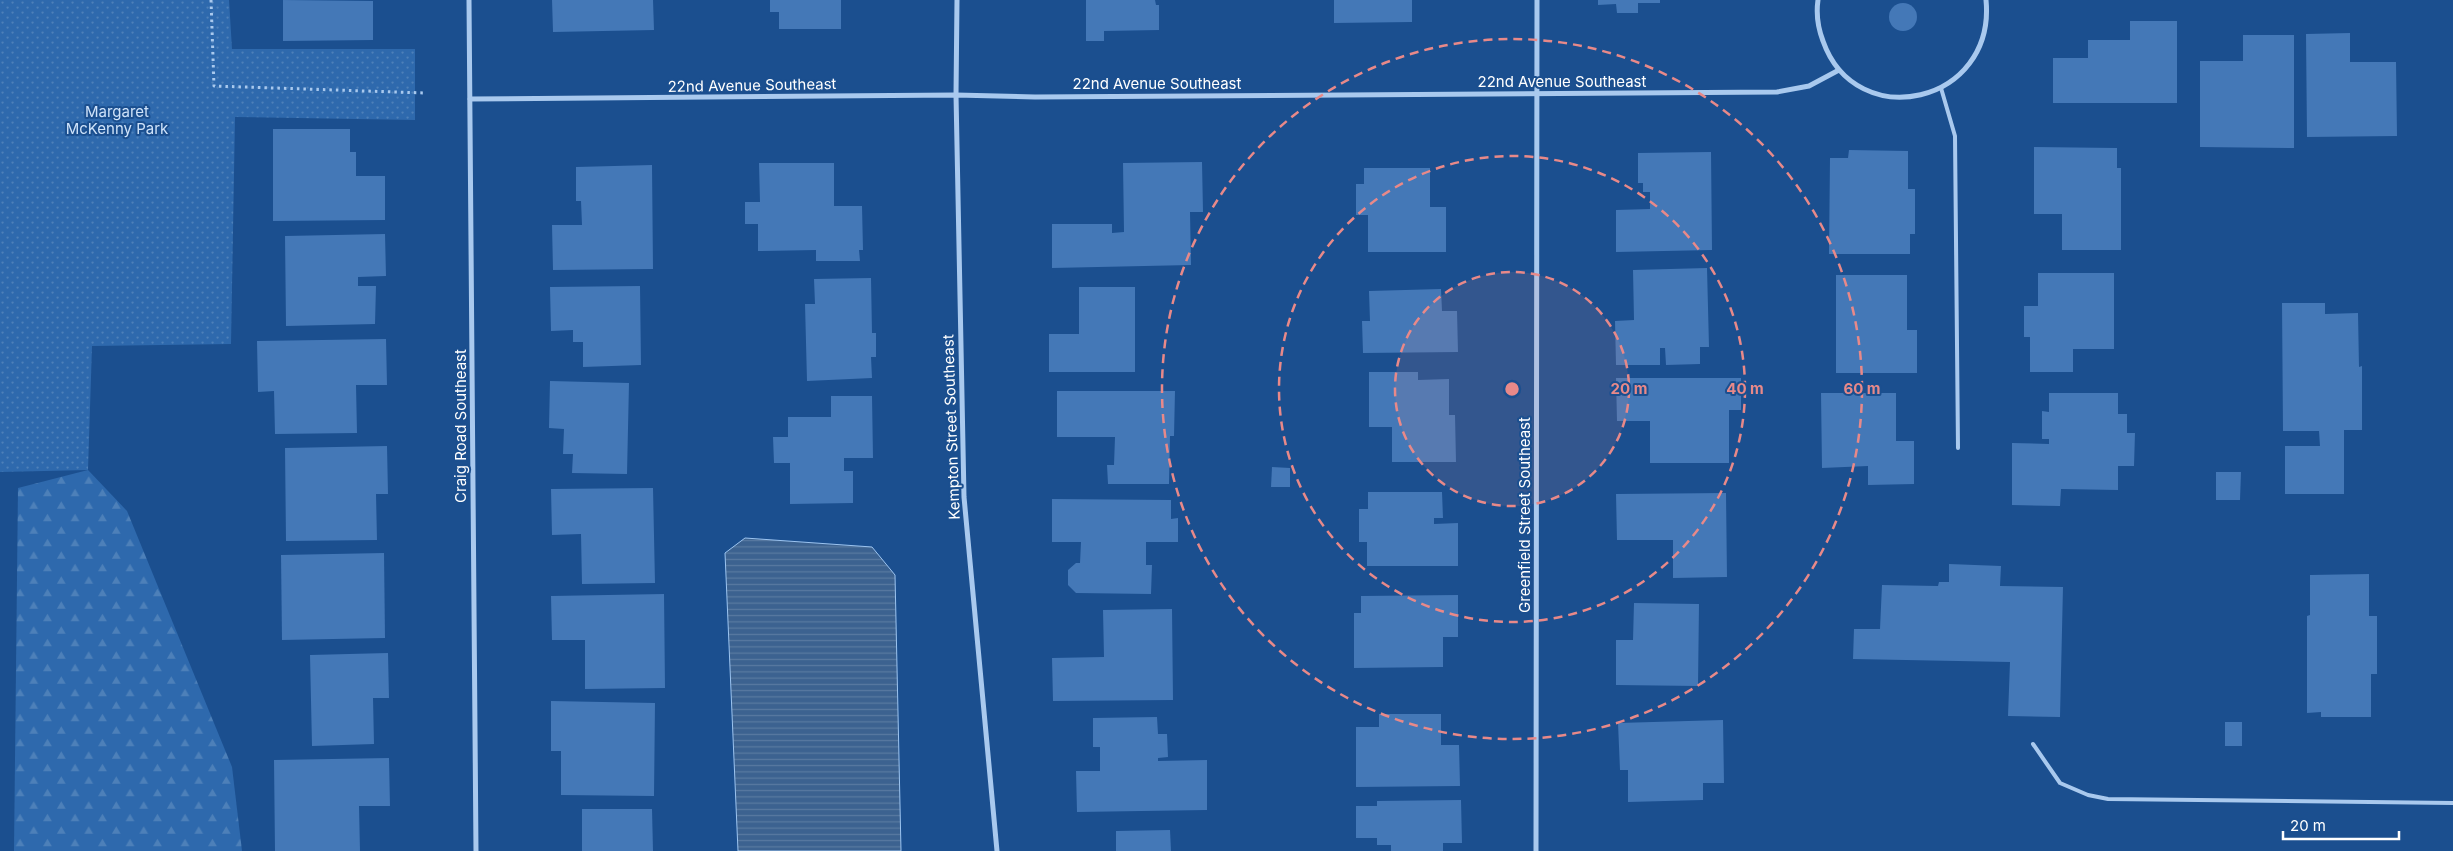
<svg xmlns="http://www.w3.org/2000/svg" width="2453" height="851" font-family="Inter,sans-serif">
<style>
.forest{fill:url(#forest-firs)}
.park{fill:url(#park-dots)}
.water{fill:url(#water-rules);stroke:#9cc4f0}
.building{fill:#4478b7}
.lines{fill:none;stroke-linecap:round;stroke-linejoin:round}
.path{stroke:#a9c9ee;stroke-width:3;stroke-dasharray:2.5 4;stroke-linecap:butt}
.lane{stroke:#a9c9ee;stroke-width:4}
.street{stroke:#a9c9ee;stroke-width:5}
.ring{fill:none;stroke:#e88989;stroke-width:2.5;stroke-dasharray:9 6}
.labels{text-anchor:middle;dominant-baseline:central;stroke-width:4;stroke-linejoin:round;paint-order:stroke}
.street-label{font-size:15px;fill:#fff;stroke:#1b4f8f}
.park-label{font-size:15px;fill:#cfe3fa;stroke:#1b4f8f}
.centre{fill:#e88989;stroke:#1b4f8f;stroke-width:2.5}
.ring-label{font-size:15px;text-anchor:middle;font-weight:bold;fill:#e88989;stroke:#1b4f8f;stroke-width:4;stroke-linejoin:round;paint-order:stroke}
</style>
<defs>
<pattern id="forest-firs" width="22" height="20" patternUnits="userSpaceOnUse" patternTransform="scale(1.25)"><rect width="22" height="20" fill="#2e69ad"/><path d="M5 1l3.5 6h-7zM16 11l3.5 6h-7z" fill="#4d80b9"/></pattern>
<pattern id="park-dots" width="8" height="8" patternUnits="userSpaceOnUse" patternTransform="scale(1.25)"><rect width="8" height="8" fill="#2e69ad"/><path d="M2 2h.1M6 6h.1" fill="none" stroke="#4d80b9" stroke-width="1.8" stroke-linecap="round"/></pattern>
<pattern id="water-rules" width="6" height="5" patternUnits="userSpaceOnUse" patternTransform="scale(1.25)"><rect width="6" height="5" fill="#3c6290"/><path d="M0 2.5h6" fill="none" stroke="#597aa1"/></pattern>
</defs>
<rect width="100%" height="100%" fill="#1b4f8f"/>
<path class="forest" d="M88,470L127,511L232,767L242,851H14L18,488Z"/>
<path class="park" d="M0,0H229L232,49H415V120L235,117L231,344L92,346L88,470L0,472Z"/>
<path class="water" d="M745,538L872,547L895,575L901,851H738L725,553Z"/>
<g class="building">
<path d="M283,0L373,1V40L283,41Z"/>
<path d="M552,0H653L654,30L553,32Z"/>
<path d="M770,0H841V29H779V12H770Z"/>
<path d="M1086,0H1155L1156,5H1159V30L1104,31V41H1086Z"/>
<path d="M1334,0H1412V22L1334,23Z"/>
<path d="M1598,0H1660V3H1638V13H1617L1616,4L1598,5Z"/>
<circle cx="1903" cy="17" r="14"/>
<path d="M2130,21H2177V103H2053V58H2088V40H2130Z"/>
<path d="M2350,33V62H2396L2397,136L2307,137L2306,34Z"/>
<path d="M2243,35H2294V148L2200,147V61H2243Z"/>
<path d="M273,129H350V152H356V176H385V220L273,221Z"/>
<path d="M2034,147L2117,148V168H2121V250H2062V214H2034Z"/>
<path d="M1849,150L1908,151V189H1915V234H1910V254H1829L1830,158H1848Z"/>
<path d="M1711,152L1712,250L1616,252V210L1650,209V192H1643V183H1638V153Z"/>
<path d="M1202,162L1203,212H1190L1191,265L1052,268V224H1112V233L1124,232L1123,163Z"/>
<path d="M759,163H834V206H862L863,250H859L860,261H816V250L758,251V224H745V202H760Z"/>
<path d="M652,165L653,269L553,270L552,225H582L581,201H576V167Z"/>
<path d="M1364,168H1430V207H1446V252H1368V215H1356V184H1364Z"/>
<path d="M385,234L386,276L358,277V286H376L375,324L286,326L285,236Z"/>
<path d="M1707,268L1709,347H1700V364L1666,365L1665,348H1660V365H1616L1615,321L1634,320L1633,270Z"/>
<path d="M2038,273H2114V349H2073V372H2030V337H2024V306H2038Z"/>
<path d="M1836,275H1907V330H1917V373H1836Z"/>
<path d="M871,278L872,333H876V357H871L872,378L807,381L805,304H815L814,279Z"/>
<path d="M640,286L641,365L583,367V342H573V330L551,331L550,287Z"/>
<path d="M1079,287H1135V372H1049V334H1079Z"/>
<path d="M1441,289L1442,311H1457L1458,352L1363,353L1362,321H1370L1369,291Z"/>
<path d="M2282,303H2325V314L2358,313L2359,367L2362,366V430H2344V494H2285V446H2320L2319,431H2283Z"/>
<path d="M386,339L387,385H356L357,433L275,434L274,391L258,392L257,341Z"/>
<path d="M1369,372H1418V380L1449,379V415H1455L1456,462H1392V427H1369Z"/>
<path d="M1616,378H1741V410H1729V463H1650V421H1617Z"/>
<path d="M550,381L629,383L627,474L572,473L573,454H563L564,429L549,428Z"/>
<path d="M1057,391H1175L1174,436H1170L1169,484H1108L1107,465H1114L1115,437H1057Z"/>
<path d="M1821,393H1896V441H1914V484L1868,485V466L1822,468Z"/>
<path d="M2049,393H2118V414H2127V433H2135L2134,466H2118V490L2061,489L2060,506L2012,505V443L2049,444V439H2042V411L2049,412Z"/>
<path d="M831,396H872L873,458H844V471H853V503L790,504V463H774L773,437H788V417H831Z"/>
<path d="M387,446L388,494H376L377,540L286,541L285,448Z"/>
<path d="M1272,467L1290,468V487H1271Z"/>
<path d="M2216,472H2241L2240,500H2216Z"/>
<path d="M653,488L655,583L582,584L581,534L552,535L551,489Z"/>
<path d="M1368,492H1442L1443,518H1434V524L1458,523V566H1367V542H1359V509H1368Z"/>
<path d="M1726,493L1727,577L1673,578V540H1617L1616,494Z"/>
<path d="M1052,499L1171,500V519L1178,518V542H1146V565H1152L1151,594L1076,593L1068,585V570L1076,563H1080L1081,542H1052Z"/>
<path d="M384,553L385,638L282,640L281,555Z"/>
<path d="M1949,564L2001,566L2000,586L2063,587L2060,717L2008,716L2010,662L1853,659L1854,629H1880L1882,585L1938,586L1939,582H1949Z"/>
<path d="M2369,574V616H2377V674H2371V717H2321V712L2307,713V616L2310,615V575Z"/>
<path d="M664,594L665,688L585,689V640H552L551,596Z"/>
<path d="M1458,595V637H1443V667L1354,668V613H1361V596Z"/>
<path d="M1634,603L1699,604L1698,686L1616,685V640H1633Z"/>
<path d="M1172,609L1173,700L1053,701L1052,658L1104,657L1103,610Z"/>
<path d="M388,653L389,698H373L374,744L312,746L310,655Z"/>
<path d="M551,701L655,703L654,796L561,795V751H551Z"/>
<path d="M1379,714H1441V745H1459L1460,786L1356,787V727H1379Z"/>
<path d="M1157,717L1158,734H1167L1168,757L1158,758V761L1207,760V810L1077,812L1076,771H1100V747H1093V718Z"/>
<path d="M1723,720L1724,783H1703V800L1628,802V770H1620L1618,723Z"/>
<rect x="2225" y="722" width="17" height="24"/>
<path d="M389,758L390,806H359L360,851H275L274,760Z"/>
<path d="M1461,800L1462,843H1443V851H1391V845H1377V838H1356V806H1377V801Z"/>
<path d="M582,809H652L653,851H582Z"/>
<path d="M1170,830L1171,851H1116V831Z"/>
</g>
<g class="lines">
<path class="path" d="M211,0L214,86L426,93"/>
<g class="lane">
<path d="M1941,88L1955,136L1958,448"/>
<path d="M2033,744L2060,783L2088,795L2108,799L2453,803"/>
</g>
<g class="street">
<path d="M469,0L476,851"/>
<path d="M957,0L956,95L964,497L997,851"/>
<path d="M1818,0C1816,14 1818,28 1823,41C1856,135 1996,104 1986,0"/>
<path d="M470,99L956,95L1035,97L1777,92L1809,86L1839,70"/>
<path d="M1536,851L1537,0"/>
</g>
</g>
<circle cx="1512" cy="389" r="117" fill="#e88989" fill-opacity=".12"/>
<g class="ring">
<circle cx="1512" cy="389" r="117"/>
<circle cx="1512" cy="389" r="233"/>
<circle cx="1512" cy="389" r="350"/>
</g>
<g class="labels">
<g class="street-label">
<text x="1562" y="81">22nd Avenue Southeast</text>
<text x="1157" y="83">22nd Avenue Southeast</text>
<text transform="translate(752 85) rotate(-1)">22nd Avenue Southeast</text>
<text transform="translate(460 426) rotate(-90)">Craig Road Southeast</text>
<text transform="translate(951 427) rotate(-92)">Kempton Street Southeast</text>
<text transform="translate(1524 515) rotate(-90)">Greenfield Street Southeast</text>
</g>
<g class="park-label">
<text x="117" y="111">Margaret<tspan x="117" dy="17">McKenny Park</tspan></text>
</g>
</g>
<circle cx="1512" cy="389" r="8" class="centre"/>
<g class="ring-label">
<text x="1629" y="394">20 m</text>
<text x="1745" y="394">40 m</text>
<text x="1862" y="394">60 m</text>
</g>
<path d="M2283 831v8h116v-8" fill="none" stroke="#ffffff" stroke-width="2.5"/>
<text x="2290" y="831" font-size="15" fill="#ffffff" stroke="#1b4f8f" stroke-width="4" paint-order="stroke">20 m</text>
</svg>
